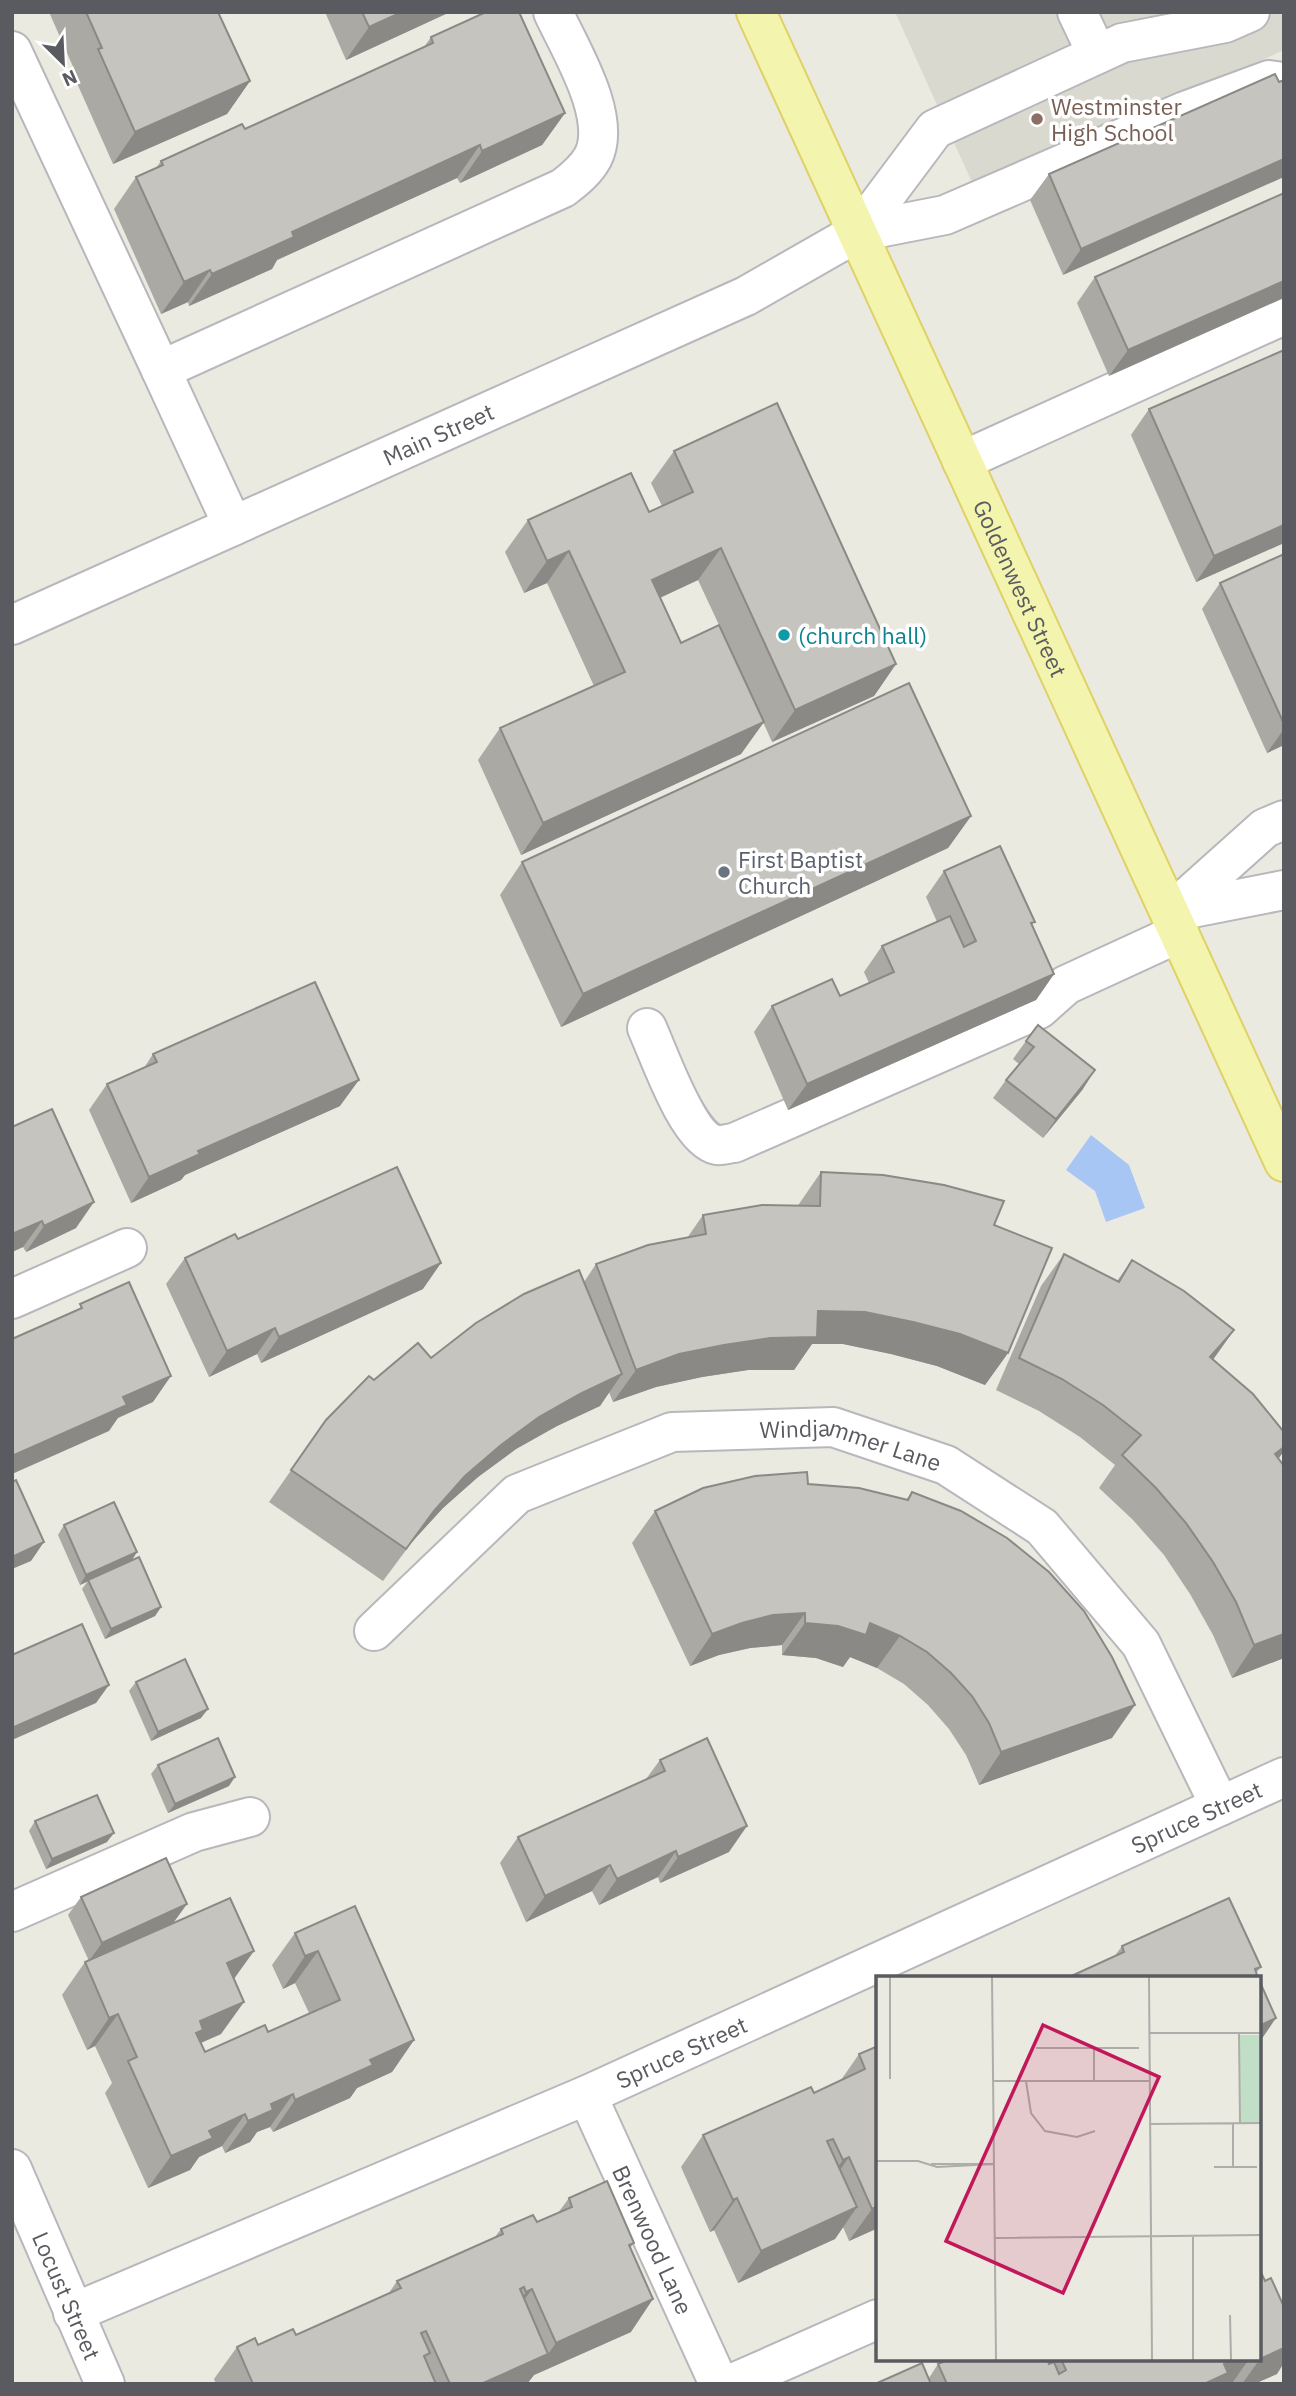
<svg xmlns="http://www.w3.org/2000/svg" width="1296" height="2396" font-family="'IBM Plex Sans',sans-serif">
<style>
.education{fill:#dad9d0}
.water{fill:#a8c6f3}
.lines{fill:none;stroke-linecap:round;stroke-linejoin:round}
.minor-casing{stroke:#b7b7bc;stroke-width:42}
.major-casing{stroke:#dfd166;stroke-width:42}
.minor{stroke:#fff;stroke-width:38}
.major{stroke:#f3f4ad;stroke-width:38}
.wall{fill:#aaa9a3;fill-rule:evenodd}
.shaded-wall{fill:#8b8985}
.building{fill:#c6c4be;stroke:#8b8985;stroke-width:2}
.education-dot{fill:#8d6e63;stroke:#fff;stroke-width:2.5}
.culture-dot{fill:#0f9aa8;stroke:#fff;stroke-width:2.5}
.worship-dot{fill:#6b7280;stroke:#fff;stroke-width:2.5}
.labels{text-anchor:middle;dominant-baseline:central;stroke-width:7;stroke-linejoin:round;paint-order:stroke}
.education-label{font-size:23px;fill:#785e54;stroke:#fff;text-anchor:start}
.street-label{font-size:23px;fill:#5a5b60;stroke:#fff}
.culture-label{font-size:23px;fill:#0d838f;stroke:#fff;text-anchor:start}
.worship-label{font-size:23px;fill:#5b616d;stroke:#fff;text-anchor:start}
.inset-road{fill:none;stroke:#adada9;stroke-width:2}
.view{fill:#c2185b;fill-opacity:0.15;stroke:#c2185b;stroke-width:3.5}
.inset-edge{fill:none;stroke:#5a5b60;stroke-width:3.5}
</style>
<rect width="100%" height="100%" fill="#ebeae1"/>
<path class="education" d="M895,12H1284V50L975,189Z"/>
<path class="water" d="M1091,1135L1129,1165L1145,1208L1106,1222L1095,1191L1066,1170Z"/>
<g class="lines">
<g class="minor-casing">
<g id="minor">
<path d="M1077,12L1097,54"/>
<path d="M12,51L161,370L563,188C575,179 586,170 593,157C613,117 570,49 553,12"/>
<path d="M858,232L935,129L1122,43L1225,23L1250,12"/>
<path d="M161,370L233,526"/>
<path d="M962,461L1284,315"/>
<path id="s1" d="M12,625L746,296L858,232L945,215L1185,111L1269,80L1284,82"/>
<path d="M1172,912L1284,890"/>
<path d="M1170,913L1265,828L1284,820"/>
<path d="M647,1028C659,1054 688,1140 717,1145C722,1146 729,1143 734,1143L1039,1009L1066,985L1179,933"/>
<path d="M12,1299L127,1248"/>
<path id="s2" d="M374,1631L517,1494L672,1432L833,1427L946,1465L1042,1527L1141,1644L1220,1806"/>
<path d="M12,1912L194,1832L250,1817"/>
<path id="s3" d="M587,2095L719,2384"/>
<path id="s4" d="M12,2169L105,2384"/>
<path id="s5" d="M73,2313L587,2095L1284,1777"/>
<path d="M731,2384L878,2319"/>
</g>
</g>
<g class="major-casing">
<g id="major">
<path id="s6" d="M756,12L1284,1162"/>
</g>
</g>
<use href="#minor" class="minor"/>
<use href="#major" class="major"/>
</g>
<g class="wall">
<path d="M49,12H218L250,81L227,114L113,164L76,81L78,78Z"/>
<path d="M325,12H450L346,60Z"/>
<path d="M431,37L565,113L542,145L460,183L457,178L277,260L272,269L189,306L188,302L161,314L114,209L136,177L156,168L161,161L245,129L424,47Z"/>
<path d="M1279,82L1063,275L1030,200L1049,174Z"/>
<path d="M1284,193L1109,376L1077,303L1095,277Z"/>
<path d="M1149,409L1284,543L1196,582L1131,435Z"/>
<path d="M674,451L896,664L874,696L772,742L763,722L741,754L521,855L478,760L500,728L594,686L547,583L524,593L505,552L528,520L649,512L662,506L651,483ZM698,580L719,625L681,643L660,598Z"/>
<path d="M1284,554V745L1267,753L1202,609L1220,583Z"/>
<path d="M971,816L948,848L561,1027L500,895L522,862Z"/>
<path d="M944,871L1032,926L1054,974L1036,1000L788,1110L754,1032L772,1006L840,996L869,983L864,972L882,946L937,922L926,897Z"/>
<path d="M1026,1041L1083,1089L1043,1138L993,1098L1006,1080L1019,1064L1013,1059Z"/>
<path d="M153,1054L340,1106L185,1175L181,1180L131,1203L89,1110L107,1084L144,1068Z"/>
<path d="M12,1127L76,1228L26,1252L23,1247L12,1252Z"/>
<path d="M821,1172L994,1225L1008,1353L985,1385L937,1366L891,1354L843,1344H812L794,1370H748L702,1377L656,1387L613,1402L609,1392L600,1406L557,1426L516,1449L478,1477L443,1508L411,1543L383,1581L269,1502L326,1420L374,1380L431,1358L584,1282L596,1264L687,1238L703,1215L798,1206L799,1204Z"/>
<path d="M238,1239L423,1289L261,1363L257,1354L209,1377L166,1284L185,1258Z"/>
<path d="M1064,1254L1117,1281L1132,1260L1234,1330L1213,1360L1284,1432V1451L1278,1458L1284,1466V1658L1232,1678L1213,1635L1190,1594L1164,1555L1133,1520L1099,1488L1115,1465L1080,1437L1039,1411L996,1390L1041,1286Z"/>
<path d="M808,1484L906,1500L912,1492L1112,1738L979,1785L966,1755L949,1729L928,1705L904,1684L877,1668L850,1657L843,1667L816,1658L782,1655V1645L750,1648L719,1655L690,1666L632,1543L655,1511Z"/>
<path d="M64,1525L131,1561L161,1607L155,1616L105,1639L82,1589L88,1581L80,1585L58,1535Z"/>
<path d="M136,1682L201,1718L151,1741L129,1691Z"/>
<path d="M660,1760L729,1852L660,1883L658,1877L599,1905L592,1891L526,1922L500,1863L518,1837L646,1779Z"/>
<path d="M158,1765L229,1786L168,1813L151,1774Z"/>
<path d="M35,1821L107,1842L46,1869L29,1831Z"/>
<path d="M81,1897L174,1922L234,1979L221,2034L201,2043L205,2052L268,2032L309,2013L295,1983L283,1989L272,1965L295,1933L355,1906L414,2040L392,2072L357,2088L350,2098L273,2132L270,2127L257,2132L250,2142L225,2153L222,2146L199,2157L190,2170L148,2188L105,2093L112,2083L95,2046L87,2050L62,1995L85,1962L89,1961L68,1915Z"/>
<path d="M1122,1946L1261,1967L1256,1973L1114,1957Z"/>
<path d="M878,2046V2228L849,2241L843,2227L835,2239L738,2283L714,2230L710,2232L681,2167L703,2135L814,2093L841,2080L859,2054Z"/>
<path d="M569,2198L634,2243L630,2248L631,2332L534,2375L527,2384H216L214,2379L237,2347L258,2345L296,2335L389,2293L397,2281L495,2237L501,2229L537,2222L558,2213Z"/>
<path d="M949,2359H1259L1277,2374L1254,2384H1234L1233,2382L1228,2384H875L929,2378L938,2364Z"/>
</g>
<g class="shaded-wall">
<path d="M402,12H450L346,60L369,27Z"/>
<path d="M250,81L227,114L113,164L135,132Z"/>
<path d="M565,113L542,145L460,183L482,151Z"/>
<path d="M480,145L457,178L277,260L272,269L189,306L212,274L292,232Z"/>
<path d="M1284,159V177L1063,275L1081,249Z"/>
<path d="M210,270L188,302L161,314L184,282Z"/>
<path d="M1284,281V298L1109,376L1128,350Z"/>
<path d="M1284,525V543L1196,582L1214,556Z"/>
<path d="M721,548L698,580L629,612L652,580Z"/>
<path d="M569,551L547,583L524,593L547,561Z"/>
<path d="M896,664L874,696L772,742L795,710Z"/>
<path d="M764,722L741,754L521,855L543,823Z"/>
<path d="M1284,729V745L1267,753Z"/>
<path d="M971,816L948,848L561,1027L583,994Z"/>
<path d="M1054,974L1036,1000L788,1110L807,1084Z"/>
<path d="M1095,1070L1083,1089L1043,1138L1056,1119Z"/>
<path d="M359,1080L340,1106L185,1175L181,1180L131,1203L149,1177L198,1151Z"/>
<path d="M94,1202L76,1228L26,1252L44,1226Z"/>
<path d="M42,1221L23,1247L12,1252V1234Z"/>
<path d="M441,1263L423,1289L261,1363L279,1337Z"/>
<path d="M818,1311L865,1312L913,1322L960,1334L1008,1353L985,1385L937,1366L891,1354L843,1344H812L794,1370H748L702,1377L656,1387L613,1402L636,1370L679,1354Z"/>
<path d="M275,1328L257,1354L209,1377L227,1351Z"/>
<path d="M1234,1330L1211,1362L1210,1357Z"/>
<path d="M622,1374L600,1406L557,1426L516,1449L478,1477L443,1508L411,1543L383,1581L434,1511L465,1476L501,1445L539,1417L580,1394Z"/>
<path d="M171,1376L153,1402L118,1418L109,1431L12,1474V1456L123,1397Z"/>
<path d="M1284,1447V1451L1268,1473L1275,1454Z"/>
<path d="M44,1542L31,1561L12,1569V1557Z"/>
<path d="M137,1552L131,1562L80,1585L86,1575Z"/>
<path d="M161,1607L155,1616L105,1639L111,1629Z"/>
<path d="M805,1613L782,1645L750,1648L719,1655L690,1666L712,1634L742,1623L773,1615Z"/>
<path d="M805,1623H870L900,1636L877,1668L850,1657L843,1667L816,1658L782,1655Z"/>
<path d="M1284,1634V1658L1232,1678L1254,1645Z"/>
<path d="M109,1685L96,1703L12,1740V1728Z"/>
<path d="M1135,1705L1112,1738L979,1785L1001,1752Z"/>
<path d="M208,1709L201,1718L151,1741L158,1732Z"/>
<path d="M235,1777L229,1786L168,1813L175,1804Z"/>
<path d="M747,1826L729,1852L660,1883L678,1857Z"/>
<path d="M114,1833L107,1842L46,1869L52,1859Z"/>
<path d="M676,1851L658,1877L599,1905L617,1879Z"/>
<path d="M610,1865L592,1891L526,1922L545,1896Z"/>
<path d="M187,1904L174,1922L89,1961L102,1943Z"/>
<path d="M254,1951L231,1983L227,1963Z"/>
<path d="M318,1951L295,1983L283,1989L305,1956Z"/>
<path d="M244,2002L221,2034L191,2047L200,2021Z"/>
<path d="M118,2014L95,2046L87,2050L109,2018Z"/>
<path d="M1276,2018L1259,2043V2026Z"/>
<path d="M414,2040L392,2072L357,2088L350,2098L273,2132L295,2100L370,2060Z"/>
<path d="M293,2094L270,2127L257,2132L250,2142L225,2153L248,2121L271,2104Z"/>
<path d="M245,2114L222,2146L199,2157L190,2170L148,2188L171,2156L209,2131Z"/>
<path d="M849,2157L826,2190L820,2192L843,2160Z"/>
<path d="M737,2198L714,2230L710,2232L733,2200Z"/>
<path d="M878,2206V2228L849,2241L872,2209Z"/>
<path d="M857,2207L835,2239L738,2283L761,2251Z"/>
<path d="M532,2289L509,2321L503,2324L526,2292Z"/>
<path d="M653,2299L631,2332L534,2375L527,2384H481L548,2354L556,2343Z"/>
<path d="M1284,2348V2363L1277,2374L1254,2384H1242L1260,2359Z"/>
<path d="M1234,2359H1249L1233,2382L1228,2384H1204L1224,2364Z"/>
</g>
<g class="building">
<path d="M86,12H218L250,81L135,132L98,49L102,48Z"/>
<path d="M362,12H402L369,27Z"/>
<path d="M486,12H519L565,113L482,151L480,145L292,232L294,237L212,274L210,270L184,282L136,177L163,165L161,161L242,124L245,129L433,43L431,37Z"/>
<path d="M1275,74L1279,82L1284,80V159L1081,249L1049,174Z"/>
<path d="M1284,193V281L1128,350L1095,277Z"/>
<path d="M1284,350V525L1214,556L1149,409Z"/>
<path d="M777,403L896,664L795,710L721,548L652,580L681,643L719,625L764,722L543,823L500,728L625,672L569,551L547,561L528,520L631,473L649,512L693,492L674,451Z"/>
<path d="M1284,554V724L1220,583Z"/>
<path d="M909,683L971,816L583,994L522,862Z"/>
<path d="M1000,846L1035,922L1031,923L1054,974L807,1084L772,1006L832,979L840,996L894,972L882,946L950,916L964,947L976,941L944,871Z"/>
<path d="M315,982L359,1080L198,1151L200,1154L149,1177L107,1084L157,1062L153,1054Z"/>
<path d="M1038,1025L1095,1070L1056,1119L1006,1080L1034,1047L1026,1041Z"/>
<path d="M52,1109L94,1202L44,1226L42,1221L12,1234V1127Z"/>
<path d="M397,1167L441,1263L279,1337L275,1328L227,1351L185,1258L235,1234L238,1239Z"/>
<path d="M821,1172L883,1175L944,1185L1004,1201L994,1225L1052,1248L1008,1353L960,1334L913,1322L865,1312L818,1311L817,1337L770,1338L724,1345L679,1354L636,1370L596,1264L648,1245L706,1234L703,1215L762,1205L820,1206Z"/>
<path d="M1064,1254L1119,1282L1132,1260L1184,1291L1234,1330L1210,1357L1253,1394L1284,1432V1447L1275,1454L1284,1466V1634L1254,1645L1236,1602L1213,1562L1186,1523L1156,1488L1122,1455L1141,1435L1103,1405L1062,1379L1019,1358Z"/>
<path d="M579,1270L622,1374L580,1394L539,1417L501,1445L465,1476L434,1511L406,1549L291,1470L326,1420L369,1376L374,1380L418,1343L431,1358L476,1323L524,1294Z"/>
<path d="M129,1282L171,1376L123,1397L127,1405L12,1456V1339L82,1308L80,1304Z"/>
<path d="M807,1472L808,1484L859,1488L908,1500L912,1492L961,1511L1007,1538L1049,1572L1084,1611L1112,1657L1135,1705L1001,1752L989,1723L972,1696L951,1673L927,1652L900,1636L870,1623L866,1635L838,1626L805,1623V1613L773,1615L742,1623L712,1634L655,1511L703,1488L755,1476Z"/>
<path d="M16,1480L44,1542L12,1557V1482Z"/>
<path d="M114,1502L137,1552L86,1575L64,1525Z"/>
<path d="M139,1557L161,1607L111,1629L88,1580Z"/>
<path d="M82,1624L109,1685L12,1728V1655Z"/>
<path d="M185,1659L208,1709L158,1732L136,1682Z"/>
<path d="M218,1738L235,1777L175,1804L158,1765Z"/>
<path d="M707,1738L747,1826L678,1857L676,1851L617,1879L610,1865L545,1896L518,1837L665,1771L660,1760Z"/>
<path d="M97,1795L114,1833L52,1859L35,1821Z"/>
<path d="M166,1858L187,1904L102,1943L81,1897Z"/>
<path d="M230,1898L254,1951L227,1963L244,2002L200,2021L203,2030L196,2033L205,2052L265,2025L268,2032L340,2000L318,1951L305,1956L295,1933L355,1906L414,2040L370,2060L373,2065L295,2100L293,2094L271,2104L273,2110L248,2121L245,2114L209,2131L213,2138L171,2156L128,2061L137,2057L118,2014L109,2018L85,1962Z"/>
<path d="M1229,1898L1261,1967L1255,1969L1258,1978H1067L1124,1952L1122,1946Z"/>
<path d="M1259,1980L1276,2018L1259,2026Z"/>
<path d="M878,2046V2206L872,2209L849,2157L843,2160L833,2139L827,2141L857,2207L761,2251L737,2198L733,2200L703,2135L811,2087L814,2093L865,2069L859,2054Z"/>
<path d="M607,2181L634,2243L629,2245L653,2299L556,2343L532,2289L526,2292L524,2287L520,2289L548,2354L481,2384H450L426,2331L421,2333L430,2353L424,2356L436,2384H253L237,2347L255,2338L258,2345L293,2329L296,2335L401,2288L397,2281L503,2234L501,2229L533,2215L537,2222L572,2207L569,2198Z"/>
<path d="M1259,2268L1265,2281L1271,2278L1284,2307V2348L1260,2359Z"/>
<path d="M949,2359H1047L1049,2364L1054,2362L1059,2374L1066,2370L1061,2359H1234L1224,2364L1228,2373L1204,2384H947L938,2364Z"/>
<path d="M922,2363L931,2384H875Z"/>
</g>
<circle class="education-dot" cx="1037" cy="119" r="7"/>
<circle class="culture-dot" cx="784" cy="635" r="7"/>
<circle class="worship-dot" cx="724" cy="872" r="7"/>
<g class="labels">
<g class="education-label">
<text x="1051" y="106">Westminster<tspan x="1051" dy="26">High School</tspan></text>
</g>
<g class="street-label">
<text stroke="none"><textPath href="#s1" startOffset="467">Main Street</textPath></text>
<text stroke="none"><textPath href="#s6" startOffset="634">Goldenwest Street</textPath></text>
<text stroke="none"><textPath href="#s2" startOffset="546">Windjammer Lane</textPath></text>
<text stroke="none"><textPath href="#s5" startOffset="1228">Spruce Street</textPath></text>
<text stroke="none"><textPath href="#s5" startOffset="662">Spruce Street</textPath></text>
<text stroke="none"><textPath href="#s3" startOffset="159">Brenwood Lane</textPath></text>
<text stroke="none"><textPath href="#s4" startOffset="138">Locust Street</textPath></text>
</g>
<g class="culture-label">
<text x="798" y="635">(church hall)</text>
</g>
<g class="worship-label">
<text x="738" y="859">First Baptist<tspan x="738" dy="26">Church</tspan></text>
</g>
</g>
<g transform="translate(876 1976)">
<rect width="385" height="385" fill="#ebeae1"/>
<path d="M364,59H385V148H364Z" fill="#c0dfc6"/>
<path class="inset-road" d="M14,1V103M116,1L120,384M273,1L276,384M274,57H385M363,58L364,147M160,72H263M218,73V104M117,105H273M150,105L155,137L169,155L201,161L219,155M357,147V191M273,148L385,147M0,185H42L61,191L118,188M55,188H118M338,191H381M317,260V384M119,262L385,259M354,339L355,384"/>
<path class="view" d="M167,49L283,101L187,317L70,265Z"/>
<rect width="385" height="385" class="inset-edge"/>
</g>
<rect width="1296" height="2396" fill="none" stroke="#5a5b60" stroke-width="28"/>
<g transform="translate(63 63) rotate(156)" stroke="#ffffff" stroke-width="5" paint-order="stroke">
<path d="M0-5L12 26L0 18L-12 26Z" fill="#5a5b60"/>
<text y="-10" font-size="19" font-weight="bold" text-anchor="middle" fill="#5a5b60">N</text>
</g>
</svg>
